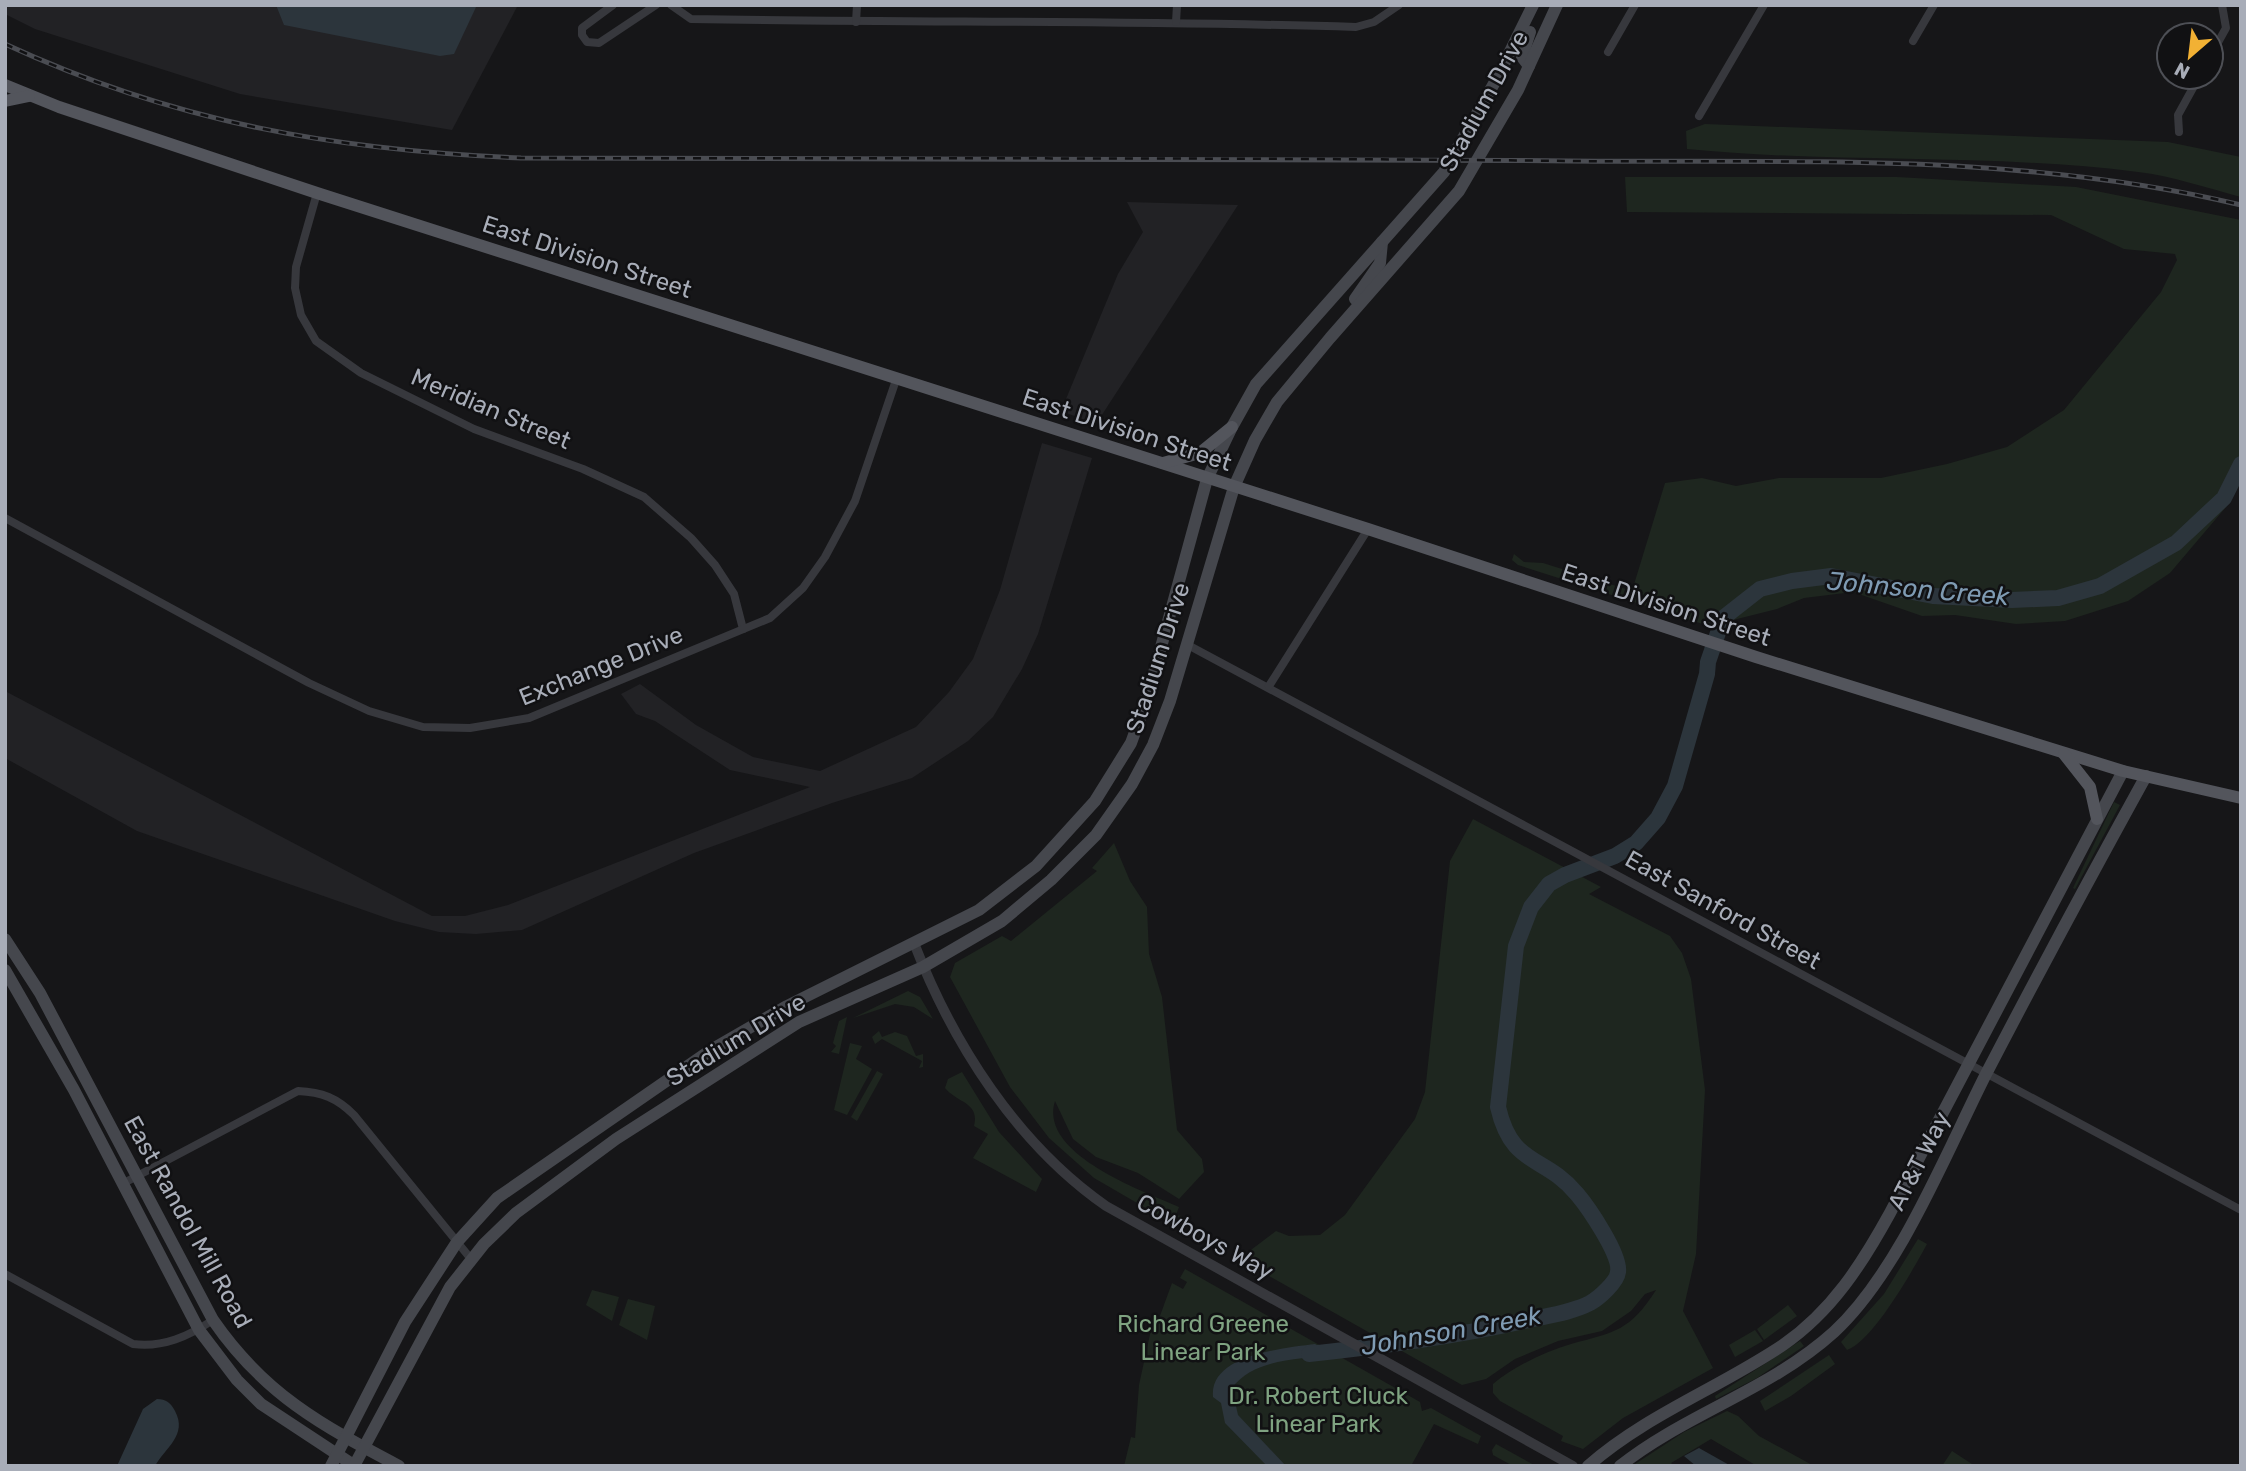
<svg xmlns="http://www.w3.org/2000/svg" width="2246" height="1471" font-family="Rubik,sans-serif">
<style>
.built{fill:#222225}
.green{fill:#1e261f}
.water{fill:#2c353c}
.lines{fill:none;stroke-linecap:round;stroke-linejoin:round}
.river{stroke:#2c353c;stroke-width:16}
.minor{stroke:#37383d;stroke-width:8}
.tertiary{stroke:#37383d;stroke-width:10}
.secondary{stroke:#45474d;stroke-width:12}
.primary{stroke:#53555c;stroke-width:12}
.rail-casing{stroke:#4a4c52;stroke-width:5}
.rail{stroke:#111113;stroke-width:2.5;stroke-dasharray:8;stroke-linecap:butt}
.labels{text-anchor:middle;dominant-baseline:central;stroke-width:5;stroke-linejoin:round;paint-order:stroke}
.street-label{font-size:24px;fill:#a8adb8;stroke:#111113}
.park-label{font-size:24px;fill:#7fa381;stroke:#111113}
.water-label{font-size:26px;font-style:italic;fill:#7f9bb3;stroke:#111113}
</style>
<rect width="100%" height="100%" fill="#161618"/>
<g class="built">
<path d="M5,5H518L452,130L240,94L35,29L5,14Z"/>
<path d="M1127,202L1238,205L1096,424L1061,411L1118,274L1143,232Z"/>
<path d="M1042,443L1092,458L1038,634L1022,669L993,717L968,741L912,778L832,803L694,853L522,930L476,934L439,932L395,921L137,831L5,758V691L432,916H465L508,905L810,787L730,770L655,721L636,714L621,694L640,684L696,725L753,757L820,771L916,727L949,692L973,659L1000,590Z"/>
</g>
<g class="green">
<path d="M1705,124L2168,142L2241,157V197C2207,188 2172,176 2138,172C1988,153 1837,164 1687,149L1686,131Z"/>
<path d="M1625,177H1897L2076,187L2241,220V482L2226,507L2170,573L2128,601L2065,621L2016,624L1955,615L1922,616L1853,592L1804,598L1777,609L1709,626L1518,565L1512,560L1514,554L1524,562L1543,563L1632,591L1665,483L1702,478L1736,486L1779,478H1881L1947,464L2007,447L2064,410L2161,292L2177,260L2175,254L2124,249L2051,215L1627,212Z"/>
<path d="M2114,802L2120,805L2075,889L2073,888Z"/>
<path d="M1473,819L1601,887L1589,894L1670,936L1682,953L1691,979L1705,1090L1696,1254L1683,1311L1713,1368L1623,1418L1583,1449L1561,1441L1563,1436L1500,1401L1493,1393V1384C1514,1366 1545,1352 1571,1344C1615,1332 1630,1331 1656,1290L1645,1294L1631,1311L1602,1331L1558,1341L1515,1359L1486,1379L1462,1385L1239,1259L1276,1231L1289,1236L1320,1235L1345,1215L1415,1119L1425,1092L1450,861Z"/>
<path d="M1114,843L1130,881L1147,907L1149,954L1162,997L1177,1130L1202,1159L1204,1172L1179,1199L1138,1173L1096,1157L1073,1139L1055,1101C1038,1154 1143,1191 1179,1207L1176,1215L1182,1216L1175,1225L1094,1178L1049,1138L1010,1087L950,977L955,963L1002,936L1011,941L1097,871L1092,868Z"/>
<path d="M908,991L920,997L933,1019L914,1007L895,1004L853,1018Z"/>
<path d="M847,1017L839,1054L831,1052L836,1046L833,1043L839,1021Z"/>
<path d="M879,1031L882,1037L895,1032L907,1036L916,1056L923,1054V1067L919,1068L922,1061L882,1039L875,1044L872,1037Z"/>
<path d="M850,1043L862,1046L856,1059L872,1069L847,1115L834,1110Z"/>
<path d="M877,1071L883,1074L857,1121L851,1117Z"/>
<path d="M962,1072L999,1132L1042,1179L1036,1192L973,1158L988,1134L974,1126C980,1102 957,1103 945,1088L948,1079Z"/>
<path d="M1918,1239L1927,1244C1913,1270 1873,1341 1847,1350L1841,1342L1884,1294Z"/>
<path d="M1185,1269L1420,1402L1422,1411L1431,1408L1481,1436L1478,1444L1434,1424L1411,1466H1124L1131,1437L1135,1438L1139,1385L1152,1325L1157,1324L1172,1283L1183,1289L1187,1282L1180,1278Z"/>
<path d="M592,1290L619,1297L612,1321L586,1305Z"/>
<path d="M628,1299L655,1306L647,1340L619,1325Z"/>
<path d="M1788,1305L1797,1316L1764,1340L1757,1329Z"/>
<path d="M1755,1330L1763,1341L1735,1357L1729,1345Z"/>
<path d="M1800,1341L1804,1346L1757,1378L1716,1399L1715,1396Z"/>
<path d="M1829,1355L1835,1364L1791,1396L1765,1411L1760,1401Z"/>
<path d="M1727,1411L1738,1416L1759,1436L1814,1466H1757L1711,1439L1671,1463L1674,1466H1632L1684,1432Z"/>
<path d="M1496,1444L1536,1466H1513L1493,1455L1492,1450Z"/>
<path d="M1952,1451L1975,1466H1942Z"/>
</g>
<g class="water">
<path d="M276,5H477L454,54L440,56L284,25Z"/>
<path d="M1315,1344L1333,1354C1299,1360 1254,1358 1232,1388L1238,1415L1286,1466H1267L1225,1423L1221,1403L1213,1397C1209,1354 1286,1348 1315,1344Z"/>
<path d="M157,1399C166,1399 171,1403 175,1411C188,1435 165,1448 155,1466H117L143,1409Z"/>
<path d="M1699,1448L1731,1466H1696L1684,1456Z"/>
</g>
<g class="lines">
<path class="river" d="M1309,1354C1381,1346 1453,1337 1524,1321C1545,1316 1571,1313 1590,1303C1599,1298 1617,1282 1618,1272C1621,1255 1588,1207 1577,1194C1544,1154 1512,1168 1498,1107L1516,946L1531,907L1549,884L1565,875L1615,856L1636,843L1658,818L1675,786L1707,674L1708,662L1723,618L1760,589L1792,581L1831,576L1933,596L2012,600L2058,598L2100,586L2176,543L2224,498L2241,464"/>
<g class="minor">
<path d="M613,5L582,28V35L587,42L599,43L656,5"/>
<path d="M671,5L691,19C913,23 1135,20 1356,27L1374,22L1399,5"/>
<path d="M856,22L857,5"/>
<path d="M1176,22L1177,5"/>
<path d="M1913,41L1934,5"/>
<path d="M1608,52L1635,5"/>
<path d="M2211,55L2226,28L2222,5"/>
<path d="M1699,116L1764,5"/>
<path d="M2179,132L2178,115L2199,77"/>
<path d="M317,193L296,267L295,288L301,315L316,341L361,373L474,429L583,469L644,497L691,538L715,565L734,594L743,629"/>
<path d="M5,518L309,683L369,711L423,727L470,728L529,718L770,618L803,588L825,557L855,501L897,377"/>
<path d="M1186,644L2241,1210"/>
<path d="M1269,686L1368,529"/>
<path d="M122,1184L298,1091C322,1092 337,1098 354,1115L471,1259"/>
<path d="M5,1274L133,1344C163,1348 189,1336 213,1320"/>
</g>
<path class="tertiary" d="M914,943C953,1044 1017,1144 1106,1206L1573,1466"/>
<g class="secondary">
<path d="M1529,66L1522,57L1530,32"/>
<path d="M1355,299L1380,263L1382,242"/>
<path d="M5,939L40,993L213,1320C264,1394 321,1425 399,1466"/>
<path d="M5,970L74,1090L199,1330L237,1380L261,1404L355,1466"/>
<path d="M331,1466L405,1322L457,1242L497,1198L711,1050L787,1006L979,910L1036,866L1095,801L1131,743L1146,702L1207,479L1232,427L1256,384L1444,172L1496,80L1533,5"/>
<path d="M354,1466L450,1287L484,1244L516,1213L616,1139L799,1022L923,967L1002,921L1051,880L1096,835L1132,784L1153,745L1170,701L1234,487L1255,440L1277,402L1330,338L1459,191L1518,90L1557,5"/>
<path d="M1588,1466C1646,1415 1719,1388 1783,1345C1832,1311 1862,1264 1890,1213L2123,771"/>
<path d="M1620,1466C1687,1413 1770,1390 1834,1332C1899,1272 1946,1153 1986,1074C2038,974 2092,874 2146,776"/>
</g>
<g class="primary">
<path d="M5,85L59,107L317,193L1368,529L1756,657L2123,771L2241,798"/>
<path d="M5,101L29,96"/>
<path d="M1163,463L1200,453L1232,427"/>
<path d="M2064,754L2090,787L2097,819"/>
</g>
<g class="rail-casing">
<path id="rail" d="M5,44C176,123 335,150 521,158C871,159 1220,157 1569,161C1793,163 2021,152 2241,205"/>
</g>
<use href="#rail" class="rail"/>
</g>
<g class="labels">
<g class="street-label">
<text transform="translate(1484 101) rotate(-61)">Stadium Drive</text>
<text transform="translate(587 257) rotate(18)">East Division Street</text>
<text transform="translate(491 409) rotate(23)">Meridian Street</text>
<text transform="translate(1127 430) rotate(18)">East Division Street</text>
<text transform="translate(1666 605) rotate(18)">East Division Street</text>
<text transform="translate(1158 658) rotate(-72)">Stadium Drive</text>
<text transform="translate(601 666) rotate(-22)">Exchange Drive</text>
<text transform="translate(1723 910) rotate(29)">East Sanford Street</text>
<text transform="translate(736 1040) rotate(-31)">Stadium Drive</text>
<text transform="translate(1919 1161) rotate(-63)">AT&amp;T Way</text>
<text transform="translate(188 1222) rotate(61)">East Randol Mill Road</text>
<text transform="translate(1205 1237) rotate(29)">Cowboys Way</text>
</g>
<g class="park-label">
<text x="1203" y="1324">Richard Greene<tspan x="1203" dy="28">Linear Park</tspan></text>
<text x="1318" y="1396">Dr. Robert Cluck<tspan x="1318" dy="28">Linear Park</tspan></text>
</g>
<g class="water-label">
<text transform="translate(1918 589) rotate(5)">Johnson Creek</text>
<text transform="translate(1451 1331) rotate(-10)">Johnson Creek</text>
</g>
</g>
<rect width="2246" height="1471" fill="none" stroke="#a8adb8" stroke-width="14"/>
<g transform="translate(2190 56) rotate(208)"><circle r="33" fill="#111113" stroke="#4d4f55" stroke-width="2"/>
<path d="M0-5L12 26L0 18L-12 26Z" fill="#f2b134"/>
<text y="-10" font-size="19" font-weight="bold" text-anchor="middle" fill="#a8adb8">N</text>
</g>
</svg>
